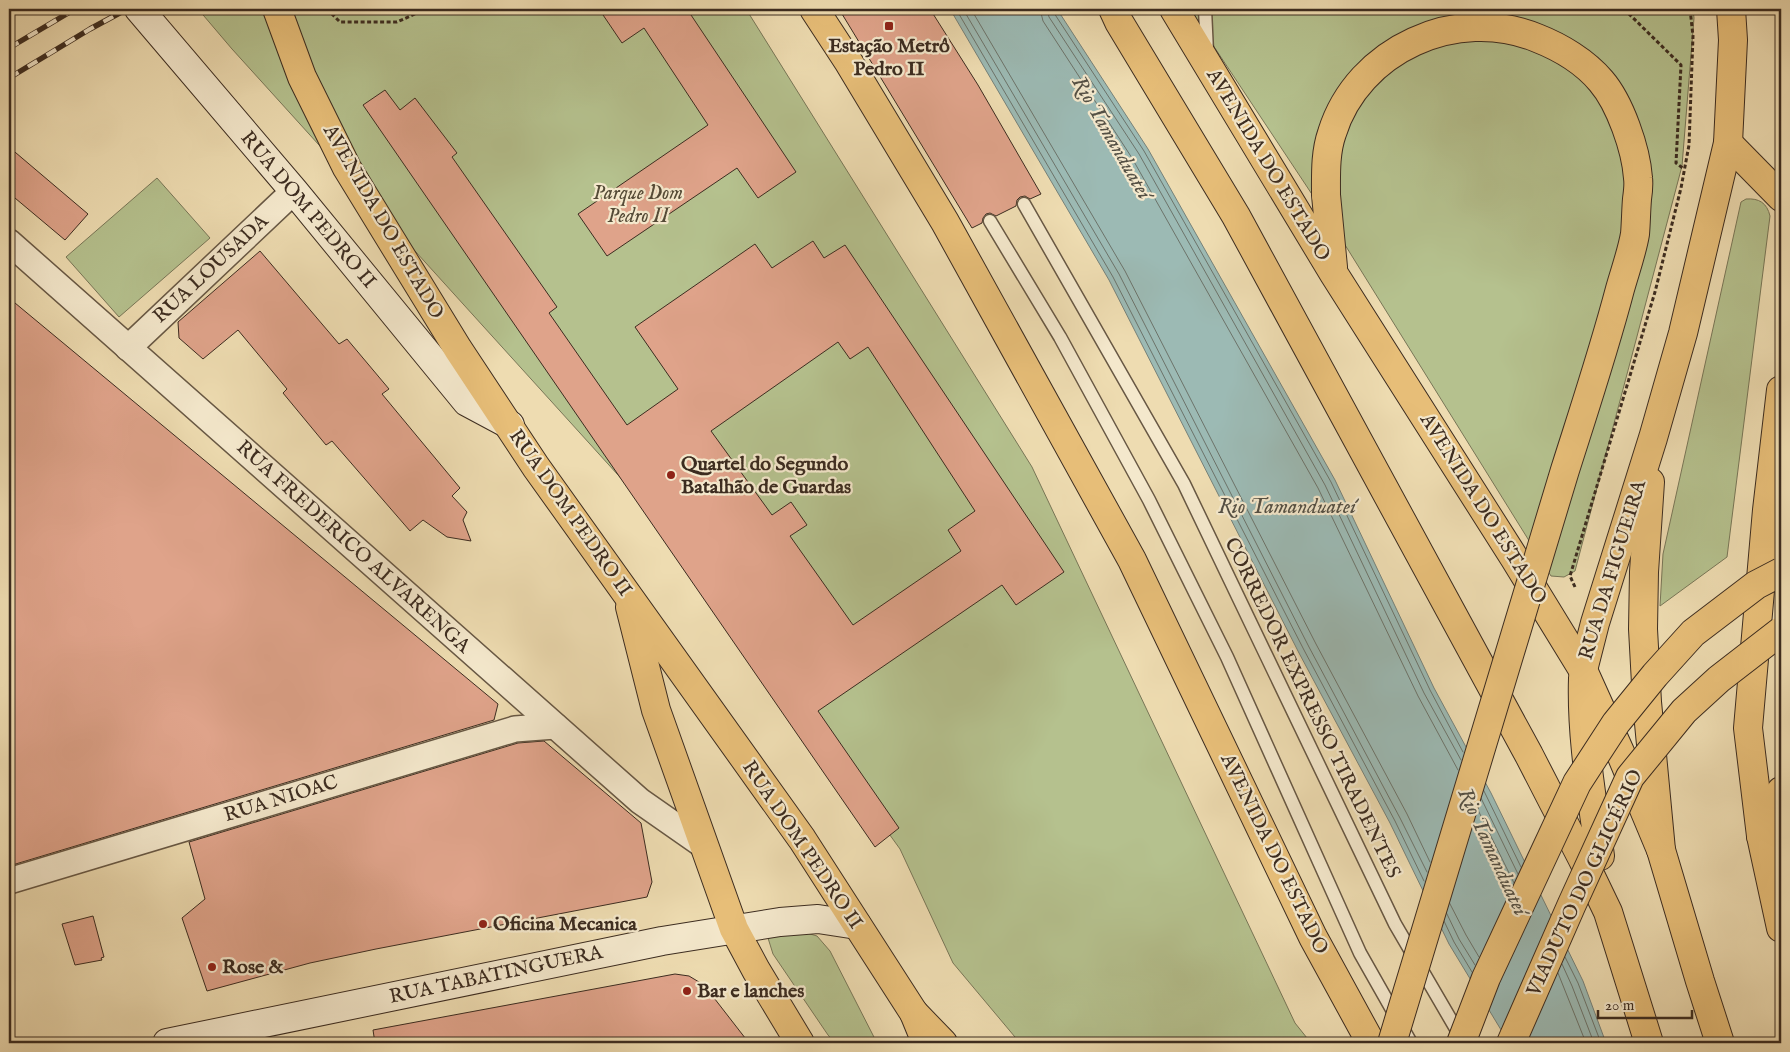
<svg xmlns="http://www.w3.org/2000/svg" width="1790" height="1052" font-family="'IM FELL English',serif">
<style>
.green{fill:#b5c18e;stroke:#787657}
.water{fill:#9cbab4;stroke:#768179}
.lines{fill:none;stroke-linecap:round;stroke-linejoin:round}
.shore{stroke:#6c736a;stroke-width:1}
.building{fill:#dfa38a;stroke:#3c2c20;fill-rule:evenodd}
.lane-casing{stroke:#685844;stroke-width:15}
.street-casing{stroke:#685844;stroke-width:28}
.secondary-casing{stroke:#3c2c20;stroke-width:30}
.primary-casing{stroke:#3c2c20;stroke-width:30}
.highway-casing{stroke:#3c2c20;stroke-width:30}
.path{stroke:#3c2c20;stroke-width:3;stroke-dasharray:4 2.5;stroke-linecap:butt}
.lane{stroke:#f4e8cc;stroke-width:12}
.street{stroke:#f4e8cc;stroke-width:25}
.secondary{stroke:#f4e8cc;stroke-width:28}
.primary{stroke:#e7be78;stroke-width:28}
.highway{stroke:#e7be78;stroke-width:28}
.rail-casing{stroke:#3c2c20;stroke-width:5.5}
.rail{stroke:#f4e8cc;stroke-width:4;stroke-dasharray:11;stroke-linecap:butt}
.highway-bridge-casing{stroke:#3c2c20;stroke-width:30;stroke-linecap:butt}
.highway-bridge{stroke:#e7be78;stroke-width:28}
.poi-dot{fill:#8f2418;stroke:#f4e8cc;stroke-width:2}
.labels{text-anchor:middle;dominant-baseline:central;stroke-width:4.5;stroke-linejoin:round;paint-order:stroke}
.poi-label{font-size:20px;font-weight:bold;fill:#3c2c20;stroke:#f4e8cc;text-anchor:start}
.street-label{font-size:20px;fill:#3c2c20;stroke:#f4e8cc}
.park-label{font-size:20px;font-style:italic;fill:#544a36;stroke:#f4e8cc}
.water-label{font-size:21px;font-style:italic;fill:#545045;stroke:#f4e8cc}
</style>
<rect width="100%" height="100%" fill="#eedcb1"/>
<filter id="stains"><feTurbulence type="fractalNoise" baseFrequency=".004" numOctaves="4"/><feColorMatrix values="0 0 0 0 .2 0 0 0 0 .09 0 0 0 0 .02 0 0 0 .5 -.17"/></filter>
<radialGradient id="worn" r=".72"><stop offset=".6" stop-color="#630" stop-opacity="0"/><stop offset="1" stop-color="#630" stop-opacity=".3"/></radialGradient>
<g class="green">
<path d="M198,9H746L1032,467L1295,1023L1311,1043H1020L953,963L900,849L676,539L232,49Z"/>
<path d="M1189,9H1693L1694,18L1682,166L1575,571L1564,577L1551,576L1337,232Z"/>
<path d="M157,178L210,238L119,317L66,257Z"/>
<path d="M1746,199C1759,198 1767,203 1770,216L1727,557L1660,606L1663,554L1741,202Z"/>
<path d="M800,931L817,936L830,951L877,1043H835L828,1035L773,954L768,938Z"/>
</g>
<path class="water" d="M950,9H1057L1148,149L1335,480L1434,688L1491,793L1583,981L1606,1043H1509L1449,944L1390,823L1299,653L1109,280Z"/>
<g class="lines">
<g class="shore">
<path d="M956,9L1113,277L1304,650L1395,821L1424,881"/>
<path d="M963,9L1119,274L1309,647L1400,818L1427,872"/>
<path d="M971,9L1125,271L1316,644L1407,814L1430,862"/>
<path d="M1040,9L1043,21L1132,158L1318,488L1418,696L1458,770"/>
<path d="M1047,9L1049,17L1139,154L1325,485L1424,693L1461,760"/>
<path d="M1054,9V13L1144,151L1331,482L1430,690L1463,752"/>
<path d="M1483,789L1521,867"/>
<path d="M1481,798L1518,874"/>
<path d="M1477,808L1514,883"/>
<path d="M1449,902L1466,935L1479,957"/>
<path d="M1446,912L1459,939L1475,965"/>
<path d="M1444,921L1454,942L1472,972"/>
<path d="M1565,957L1578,983L1601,1043"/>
<path d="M1562,964L1572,986L1594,1043"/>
<path d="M1558,973L1586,1043"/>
</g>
</g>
<g class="building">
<path d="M599,9H687L796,172L758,198L737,168L607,256L578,214L708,125L644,28L622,43Z"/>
<path d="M839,9H930L978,85L1041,194L1030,199L1025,196L1020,197L1017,200L1016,206L996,216L990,213L986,214L983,218L982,223L972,228Z"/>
<path d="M385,90L400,110L415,98L457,153L452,157L557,307L549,313L627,425L678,389L635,327L755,244L772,268L813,241L824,258L845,245L1064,572L1016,605L1002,585L818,711L899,828L875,847L363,105ZM838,342L850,359L868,347L975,511L948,530L961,551L853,625L790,536L807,525L791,502L772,515L711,431Z"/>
<path d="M9,147L88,214L65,240L9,193Z"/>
<path d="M260,251L339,344L347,339L389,389L382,394L460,488L452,496L467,512L463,520L471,541L447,537L423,520L410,531L332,441L326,445L283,393L287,389L238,330L203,359L179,338L178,322Z"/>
<path d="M9,298L498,704L494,720L9,866Z"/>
<path d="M544,741L641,823L652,882L647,897L376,949L310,963L207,991L182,918L205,899L189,842L518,743Z"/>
<path d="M93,916L104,957L101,958L102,960L75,965L62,924Z"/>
<path d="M675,974L689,976L704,985L749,1043H375L373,1030Z"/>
</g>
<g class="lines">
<g class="lane-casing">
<g id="lane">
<path d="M1205,9L1207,52"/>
<path d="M1024,204L1184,484L1395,924L1462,1039"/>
<path d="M990,221L1060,337L1149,500L1227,657L1360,953L1411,1043"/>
</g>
</g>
<g class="street-casing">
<g id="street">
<path d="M9,242L640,801L703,845"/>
<path d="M128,348L294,191"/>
<path d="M9,881L515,729L555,726"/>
</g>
</g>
<g class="secondary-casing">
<g id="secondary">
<path d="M139,9L294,191L467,402L510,425"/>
<path d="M167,1043L662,941L780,922L818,919L857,925"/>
</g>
</g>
<g class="primary-casing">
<g id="primary">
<path d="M277,9L302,77L347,168L458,349L536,467L802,839L914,1013L923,1035"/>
<path d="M1728,143L1781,197"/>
<path d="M1781,390L1767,510L1748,728L1761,836L1781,928"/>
<path d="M1650,482L1644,572L1643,629L1647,702L1661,850L1700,981L1720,1043"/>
<path d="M630,607L656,710L734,929L756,970L800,1043"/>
<path d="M1583,670L1595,623L1653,438L1683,333L1728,143L1733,40L1731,9"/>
<path d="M1761,836L1781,791"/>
</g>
</g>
<g class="highway-casing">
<g id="highway">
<path d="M814,9L848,61L945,222L1132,560L1313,937L1371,1043"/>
<path d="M1113,9L1119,22L1236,216L1529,755L1583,860L1608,912L1649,1043"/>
<path d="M1174,9L1334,274L1515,559L1583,670L1620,752L1661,850"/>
<path d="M1326,195L1333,267"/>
<path d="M1583,678C1581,738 1592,797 1600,856"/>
<path d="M914,1013L943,1043"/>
</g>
</g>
<g class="path">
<path d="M327,9L340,22H397L426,9"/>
<path d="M1624,9L1681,65L1676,163L1684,169"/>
<path d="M181,14L186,9"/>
<path d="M1575,587L1570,576L1655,292L1681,188L1689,145L1693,36L1690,9"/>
</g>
<use href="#lane" class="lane"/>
<use href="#street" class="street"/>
<use href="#secondary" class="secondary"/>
<use href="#primary" class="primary"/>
<use href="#highway" class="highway"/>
<g class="rail-casing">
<g id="rail">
<path d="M9,48L75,9"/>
<path d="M9,78L90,29L127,9"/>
</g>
</g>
<use href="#rail" class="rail"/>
<g class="highway-bridge-casing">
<g id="highway-bridge">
<path d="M1326,195C1326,175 1325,153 1332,133C1358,49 1457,5 1537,38C1560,47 1585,62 1601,81C1620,103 1636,149 1638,178C1639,185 1638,192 1637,199C1636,211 1636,223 1635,234C1632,252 1625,271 1620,289C1604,350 1584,410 1565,470C1506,661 1448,852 1392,1043"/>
<path d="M1461,1043L1486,978L1577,783L1616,723L1655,675L1693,633L1756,585L1781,572"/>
<path d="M1511,1043L1572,904L1630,777L1684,711L1719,679L1781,631"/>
</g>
</g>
<use href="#highway-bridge" class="highway-bridge"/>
</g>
<g class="poi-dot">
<rect x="884" y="21" width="10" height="10" rx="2.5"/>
<circle cx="671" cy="475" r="5"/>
<circle cx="483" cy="924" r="5"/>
<circle cx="212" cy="967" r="5"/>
<circle cx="687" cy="991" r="5"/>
</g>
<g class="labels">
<g class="poi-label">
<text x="889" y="46" text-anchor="middle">Estação Metrô<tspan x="889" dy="23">Pedro II</tspan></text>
<text x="681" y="464">Quartel do Segundo<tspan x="681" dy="23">Batalhão de Guardas</tspan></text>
<text x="493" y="924">Oficina Mecanica</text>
<text x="222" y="967">Rose &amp;</text>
<text x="697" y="991">Bar e lanches</text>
</g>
<g class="street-label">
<text transform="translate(1268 165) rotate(59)">AVENIDA DO ESTADO</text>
<text transform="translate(308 210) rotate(50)">RUA DOM PEDRO II</text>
<text transform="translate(383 222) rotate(60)">AVENIDA DO ESTADO</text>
<text transform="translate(211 269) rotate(-43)">RUA LOUSADA</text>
<text transform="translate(1483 509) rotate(58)">AVENIDA DO ESTADO</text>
<text transform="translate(570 513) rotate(55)">RUA DOM PEDRO II</text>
<text transform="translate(353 547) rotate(42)">RUA FREDERICO ALVARENGA</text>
<text transform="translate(1613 570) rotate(-73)">RUA DA FIGUEIRA</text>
<text transform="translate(1312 708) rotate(64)">CORREDOR EXPRESSO TIRADENTES</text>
<text transform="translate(281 799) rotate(-17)">RUA NIOAC</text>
<text transform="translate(802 845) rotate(56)">RUA DOM PEDRO II</text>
<text transform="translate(1274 854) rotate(64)">AVENIDA DO ESTADO</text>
<text transform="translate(1585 883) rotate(-65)">VIADUTO DO GLICÉRIO</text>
<text transform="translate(496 975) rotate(-12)">RUA TABATINGUERA</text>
</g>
<g class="park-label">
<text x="638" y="193">Parque Dom<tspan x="638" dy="23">Pedro II</tspan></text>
</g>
<g class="water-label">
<text transform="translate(1111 138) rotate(60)">Rio Tamanduateí</text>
<text x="1287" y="507">Rio Tamanduateí</text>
<text transform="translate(1492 852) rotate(65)">Rio Tamanduateí</text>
</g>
</g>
<rect width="1790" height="1052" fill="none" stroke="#eedcb1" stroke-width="30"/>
<rect x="10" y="10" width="1770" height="1032" fill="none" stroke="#3c2c20" stroke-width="2.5"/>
<rect x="15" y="15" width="1760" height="1022" fill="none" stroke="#3c2c20"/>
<path d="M1598 1010v8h94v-8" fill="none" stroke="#3c2c20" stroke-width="2.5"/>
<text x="1605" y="1010" font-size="15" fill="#3c2c20" stroke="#f4e8cc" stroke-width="4" paint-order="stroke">20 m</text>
<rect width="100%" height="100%" filter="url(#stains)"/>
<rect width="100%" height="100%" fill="url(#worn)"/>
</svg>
